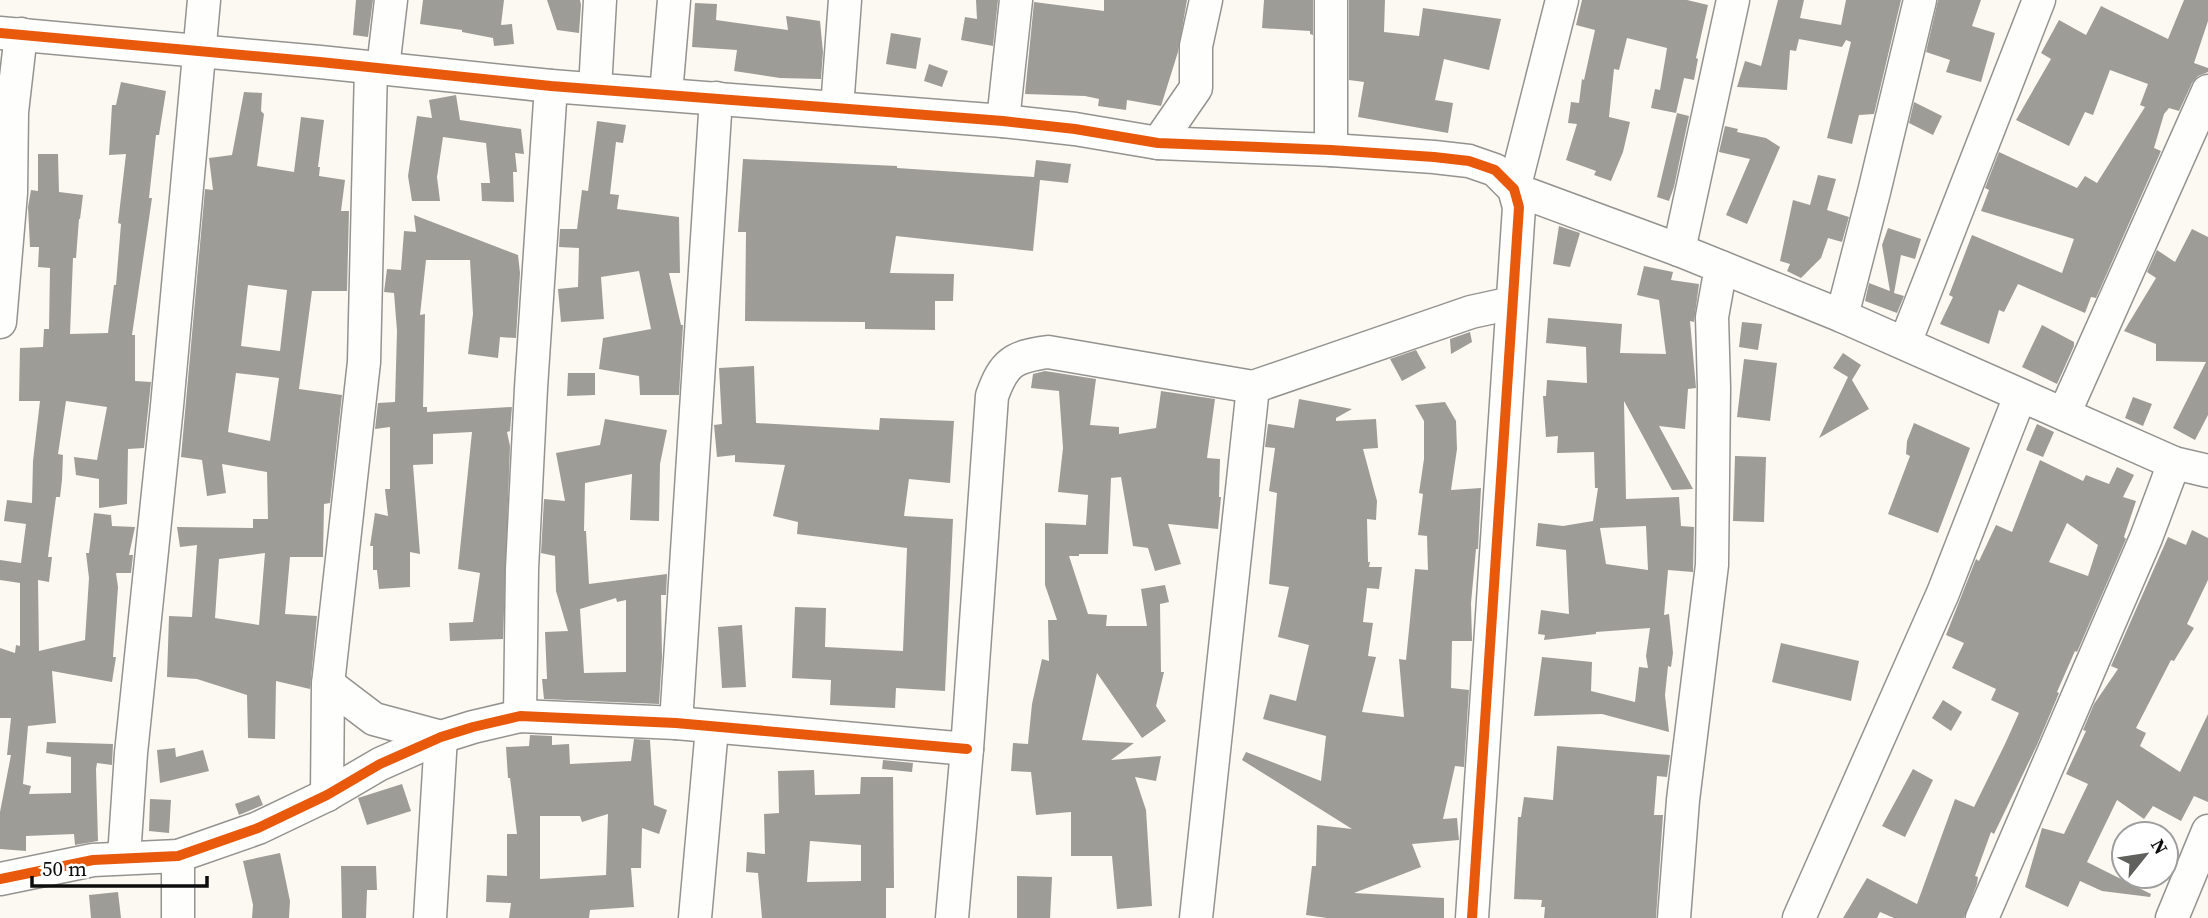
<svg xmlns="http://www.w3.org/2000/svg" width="2208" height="918" font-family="'Source Serif 4',serif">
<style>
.building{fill:#9e9c97;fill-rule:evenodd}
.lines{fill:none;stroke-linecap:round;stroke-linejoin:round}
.minor-casing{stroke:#949390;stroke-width:35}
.minor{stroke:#fefefd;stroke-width:32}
.cycleway-casing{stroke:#fff;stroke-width:15}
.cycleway{stroke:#e8590c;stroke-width:10}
</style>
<rect width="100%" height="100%" fill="#fbf9f1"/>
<g class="building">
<path d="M356,0H373L368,37L353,35Z"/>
<path d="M423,0H504L501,25L512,24L514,44L494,46L493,38L462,32V30L420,24Z"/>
<path d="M547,0H580L581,5L579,33L557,30Z"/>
<path d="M976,0H998L993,46L961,40L965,17L977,19Z"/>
<path d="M1104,0H1187L1178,52L1161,106L1127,100L1126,110L1098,106L1099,99L1085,96L1025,94L1034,2L1104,11Z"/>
<path d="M1264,0H1313V35L1310,34V31L1262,28Z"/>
<path d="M1349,0H1385L1384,32L1419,36L1423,8L1501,19L1489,70L1444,59L1435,100L1453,103L1448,133L1358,117L1364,82L1349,80Z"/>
<path d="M1582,0H1687L1708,5L1696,58L1698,59L1694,80L1684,78L1676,113L1651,108L1655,89L1660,90L1667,48L1627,38L1619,70L1614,69L1609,117L1630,122L1623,152L1611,181L1594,175L1596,171L1566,160L1577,124L1568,123L1571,102L1579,103L1582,79L1584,80L1595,30L1576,25Z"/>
<path d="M1778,0H1804L1800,18L1841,25L1846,0H1901L1874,114L1859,115L1852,144L1827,138L1851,42L1846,40L1842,47L1799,39L1796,51L1790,50L1787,90L1737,87L1745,61L1761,66Z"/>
<path d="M1938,0H1981L1972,26L1995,33L1981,82L1946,72L1950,60L1926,52Z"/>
<path d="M2184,0H2208V21L2194,63L2208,68V72L2198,76L2192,83L2179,111L2169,108L2164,114L2154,148L2161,151L2096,298L2091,297L2085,313L2018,284L2004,312L1999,310L1989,344L1940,324L1953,297L1949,295L1972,235L2062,273L2074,239L1981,211L1989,190L1985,188L1999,152L2077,188L2085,176L2097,183L2145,107L2140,105L2148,84L2110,70L2093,115L2085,112L2069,146L2016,120L2051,59L2041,53L2059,20L2086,35L2101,6L2168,39Z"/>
<path d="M695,3L717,4L716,20L788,30L786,16L820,21L823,52L821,79L780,78L734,71L737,50L692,47Z"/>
<path d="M891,33L921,38L916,69L886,64Z"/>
<path d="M929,64L948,71L942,87L924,81Z"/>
<path d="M121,82L166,91L159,135H156L149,198H152L132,335H135V381L151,382L144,448L128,449L127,504L99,508V479L76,475L74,457L97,460L107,407L66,401L58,454L63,455L62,480L60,497H56L48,557H52L49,582L38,580L39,651L85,640L89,578L86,553H89L94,513L111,515L112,526L135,527L129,555H133L131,573H116L118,587L113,657H116L112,682L52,671L56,723L28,726L23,784L31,786L29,794L71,793V757L46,753L47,742L113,744L112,765L97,763L96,769L98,841L75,845L74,834L26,836V851L0,849V812L11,755H7L11,718H0V648L15,653L16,645L20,646V583L0,580V560L21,563L26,524L4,521L7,500L32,503L33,461L40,401H19L20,348L43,347L44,329H49L50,268L38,267L39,247H30L28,207L31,190L38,191V154H58L59,192L83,195L80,219H79L76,258H73L70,334L108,333L114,285H116L121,224L118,223L126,154L109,155L112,105H116Z"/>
<path d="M244,92L262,93L261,111L264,114L257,166L294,172L301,117L324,120L318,167H320L319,176L345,180L341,211H349L347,291H312L299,389L342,395L330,503L324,504L323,557H290L285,614L317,616L310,689L276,681L275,739L248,738L247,695L197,679L167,677L169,616L192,617L197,545L180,547L177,527L253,528V519H268L267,472L222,464L226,493L207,496L202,460L181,457L205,189L213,190L209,158L232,155ZM248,285L287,290L280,351L241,346ZM236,373L279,378L270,441L228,432ZM265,553L259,625L215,618L219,559Z"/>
<path d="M456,95L460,120L521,129L524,154L515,153L517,172H513L514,202L482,201L481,183H490L486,143L443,137L437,177L440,201H412L408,176L417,116L432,118L429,100Z"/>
<path d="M1914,102L1942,116L1933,135L1909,123Z"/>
<path d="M1677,113L1689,116L1674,187L1669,201L1657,197Z"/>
<path d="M597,121L626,125L623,143L616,142L610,194L619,195L617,209L679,217L680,273H669L681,325H683L679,395H640L639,376L599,369L603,338L651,329L639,271L601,277L604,319L561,322L558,289L578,287L579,248L559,247L560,229H577L582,190L588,191Z"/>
<path d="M1725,126L1738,129L1737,132L1766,138L1780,147L1747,224L1726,215L1750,159L1719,152Z"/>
<path d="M743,159L897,166V168L1034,177L1036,160L1071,164L1068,183L1040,180L1033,251L896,236L890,273L954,274L953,301H935V330L865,329V322L745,321L746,232H738Z"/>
<path d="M1818,175L1836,179L1827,210L1849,217L1842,242L1828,238L1821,258L1801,278L1787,271L1790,264L1780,261L1793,200L1810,205Z"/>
<path d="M414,215L518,255L520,273L516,338L500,337L498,358L468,354L473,314L470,260H426L420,315L425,314L423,407H427V412L512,407L510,431L507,432L510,446L503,639L450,641L449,623L473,622L480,573L458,569L472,432L433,434V464L413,465L420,554L410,552V587L379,589L377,570H373V546H370L375,513L388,516L385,489H390V427L375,429L378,403L395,402L397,331L394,293L384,292L387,269L401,270L404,231L416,232Z"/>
<path d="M1559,226L1580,233L1570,267L1553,264Z"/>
<path d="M1888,228L1921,239L1915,259L1901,255L1894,293L1904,296L1897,313L1865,301L1869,283L1890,291L1882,245Z"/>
<path d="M2192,229L2208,237V415L2195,440L2173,428L2206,362L2156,361V344L2124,331L2156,278L2147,272L2157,250L2175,262Z"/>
<path d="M1644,266L1673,272L1671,280L1699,284L1694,322L1690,321L1696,388L1688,389L1685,429L1659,426L1693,489L1672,490L1624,401L1626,499L1679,497L1681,526L1694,527L1693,572L1668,570L1664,615L1669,614L1673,653L1671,667L1668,666L1665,695L1669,732L1602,714L1534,716L1542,657L1592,662L1591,691L1635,702L1639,667L1648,668L1646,656L1650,628L1596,632V634L1544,640L1545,635L1538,634L1541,610L1569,614L1566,550L1536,546L1538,523L1563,526L1593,521L1598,488H1595L1594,452L1557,453L1558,436L1546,437L1543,396H1546L1547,380L1587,383L1586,347L1546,343L1548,318L1622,324L1620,353L1666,354L1659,300L1637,295ZM1646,526L1648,570L1606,564L1600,528Z"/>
<path d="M1742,322L1762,324L1758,350L1739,347Z"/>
<path d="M2042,325L2074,342V346L2057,384L2022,367Z"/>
<path d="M1470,332L1472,342L1451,354L1450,339Z"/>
<path d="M1416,350L1426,368L1402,381L1390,359Z"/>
<path d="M1843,353L1861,365L1852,380L1869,409L1819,438L1848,377L1833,368Z"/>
<path d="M1744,359L1777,363L1770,421L1737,417Z"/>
<path d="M754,366L756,423L879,430L880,418L954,421L950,483L909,479L904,516L953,519L945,691L896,688L895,708L830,705L831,680L792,678L795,607L826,608L825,647L903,651L907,548L797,534L798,522L773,516L785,465L735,462V455L717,457L714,425L722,424L719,368Z"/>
<path d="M1045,371L1096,379L1090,425L1119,427V434L1156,428L1161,391L1215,399L1207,458L1220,459L1219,497H1221L1218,529L1168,524L1181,564L1155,571L1148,548L1133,546L1121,477L1111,478L1108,554H1079V556H1069L1088,614L1107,615L1106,626H1147L1141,589L1165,585L1169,602L1160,604L1161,672H1164L1156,706L1166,721L1142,738L1097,673L1082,740L1134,743L1111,760L1161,756L1156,781L1135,777L1146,810L1152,906L1117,909L1112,856H1071V812L1036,815L1031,772L1011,771L1013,743L1028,744L1032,704L1042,659L1049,661L1048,620H1057L1045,585V523L1086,525L1088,495L1058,492L1063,448L1059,391L1031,388L1033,374Z"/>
<path d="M568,373H595V395L567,396Z"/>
<path d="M2133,397L2152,404L2143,426L2125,418Z"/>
<path d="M1299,399L1352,409L1336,418V421L1376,419L1378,448L1363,449L1377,501L1376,520L1367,519L1368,562H1370L1369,567H1382L1379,589L1367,588L1363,622L1373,623L1368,656L1376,657L1362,712L1404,717L1399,659L1406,660L1415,569L1428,570L1427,536L1418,535L1423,494L1419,493L1424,459V421L1415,405L1445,402L1456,421L1457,449L1451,490L1481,488L1478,549H1476L1471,603L1472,641H1452L1451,688L1469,690L1464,767L1455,766L1443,819L1457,818L1459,840L1412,844L1421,867L1354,893L1444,898V918H1327L1306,915L1312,866H1316L1317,825L1352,829L1242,760L1246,752L1321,781L1326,736L1263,719L1270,694L1296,701L1309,645L1278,637L1289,587L1269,584L1277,493L1269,491L1275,448L1265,447L1268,424L1294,428Z"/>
<path d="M605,419L667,430L660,464L659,521L630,520L632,474L585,483L584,531H586L589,584L667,574L666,595H661L662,657L659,704L544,699L542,679H547L545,632L568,631L556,591L555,556L541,553L544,499L565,501L556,453L600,445ZM616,598L617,602L626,600V672L584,673L580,609Z"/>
<path d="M1914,423L1970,448L1938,533L1888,514L1910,456L1906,454L1907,441Z"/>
<path d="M2037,424L2054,432L2043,457L2026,450Z"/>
<path d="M1735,456L1766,457L1764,522L1733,521Z"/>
<path d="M2040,460L2083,481L2086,475L2109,484L2117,467L2134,475L2123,497L2136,501L2124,537L2126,539L2077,652L2075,651L2057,692L2059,693L2037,745L1994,834L1991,832L1975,876L1978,877L1977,884L1964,918H1894L1880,912L1877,918H1843L1867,878L1917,904L1955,799L1974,807L2005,744L2019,713L1991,700L1996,689L1952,668L1964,643L1946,635L1976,559L1979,561L1996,525L2012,532ZM2067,523L2098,545L2088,576L2049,562Z"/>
<path d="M2192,530L2208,538V580L2187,624L2194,628L2174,661L2171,660L2136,728L2146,733L2140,746L2180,772L2208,714V802L2194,796L2181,821L2153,806L2144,819L2117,800L2087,862L2151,894L2150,897L2102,891L2080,881L2068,907L2025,887L2042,828L2064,834L2088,784L2066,774L2086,731L2083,730L2094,704L2118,669L2111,666L2168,537L2186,545Z"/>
<path d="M742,625L746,687L722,688L718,627Z"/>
<path d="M1781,643L1859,661L1851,701L1772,682Z"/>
<path d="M1943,700L1962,712L1951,731L1932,718Z"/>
<path d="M530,735L552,736V745L569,744L570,764L631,761L634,739L650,740L654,805L667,810L659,834L642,828L641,868H631L634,907L590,910L589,918H509L511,903L486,902L487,875L507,876V834H517L510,778H508L506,747L529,746ZM608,814L606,875L540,879V816H580L582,822Z"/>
<path d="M1557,746L1670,755L1667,777L1657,776L1654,815H1663L1656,918H1544L1545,907H1541L1542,900L1514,899L1518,817H1521L1524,797L1553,800Z"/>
<path d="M175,748L176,757L203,750L209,771L160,783L157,750Z"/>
<path d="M883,760L913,763L912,772L882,769Z"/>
<path d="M1913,769L1933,780L1905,837L1882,826Z"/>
<path d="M814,770L815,795L860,794L861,777H893L894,888H886V918H762L758,873L746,872L747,852L765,854L764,814L779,813L778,771ZM810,841L861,845V881L807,882Z"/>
<path d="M402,784L411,811L367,825L358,798Z"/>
<path d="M259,795L263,805L239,815L235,804Z"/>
<path d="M150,799L171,800L169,833L149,831Z"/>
<path d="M280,853L290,901L289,918H252L253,905L243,861Z"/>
<path d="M341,866H376L377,890H367L366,918H342Z"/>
<path d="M1017,876L1052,877L1050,918H1017Z"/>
<path d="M118,892L121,918H91L89,895Z"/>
</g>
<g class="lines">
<g class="minor-casing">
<g id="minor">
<path d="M1331,0V150"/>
<path d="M1562,0L1514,189L1679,250L1842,316L2174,463L2208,471"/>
<path d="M0,33L320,62L551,86L1003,121L1075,129L1158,143L1331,150L1434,157L1469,161L1495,170L1514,189L1519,207L1472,918"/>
<path d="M383,68L391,0"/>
<path d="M595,89L600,0"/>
<path d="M666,94L674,0"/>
<path d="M837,108L845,0"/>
<path d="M1003,121L1016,0"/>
<path d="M1158,143L1196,88V46L1206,0"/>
<path d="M1679,250L1733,0"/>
<path d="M1842,316L1874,192L1920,0"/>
<path d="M0,322L11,193L12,112L21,34"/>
<path d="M1905,343L2039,0"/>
<path d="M2064,414L2208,91"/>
<path d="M328,684L374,719L441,737L430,918"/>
<path d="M520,716L522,569L531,388L551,86"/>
<path d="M676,723L716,98"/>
<path d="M327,795L328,684L364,362L371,67"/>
<path d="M124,857L131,753L167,406L204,0"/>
<path d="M0,879L93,860L178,856L258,828L327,795L380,764L441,737L473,727L520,716L676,723L967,749"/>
<path d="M178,918V856"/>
<path d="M695,918L712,728"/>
<path d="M952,918L967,749L992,396C1004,363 1012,357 1048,352L1253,387"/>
<path d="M1196,918L1253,387L1471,312L1512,303"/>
<path d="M1674,918L1683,800L1712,565L1714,388L1712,317L1721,267"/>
<path d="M1799,918L1943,593L2020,396"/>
<path d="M1982,918L2146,538L2174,463"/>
<path d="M2172,918L2208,831"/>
</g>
</g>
<use href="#minor" class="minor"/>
<g class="cycleway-casing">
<g id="cycleway">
<path d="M0,33L320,62L551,86L1003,121L1075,129L1158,143L1331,150L1434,157L1469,161L1495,170L1514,189L1519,207L1472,918"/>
<path d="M0,879L93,860L178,856L258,828L327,795L380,764L441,737L473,727L520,716L676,723L967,749"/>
</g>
</g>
<use href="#cycleway" class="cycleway"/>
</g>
<g transform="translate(2145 855) rotate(60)"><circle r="33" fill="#ffffff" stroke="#9e9e9e" stroke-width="2"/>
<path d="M0-5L12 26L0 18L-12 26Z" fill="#60605d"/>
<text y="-10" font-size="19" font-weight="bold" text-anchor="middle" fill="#0d0d0d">N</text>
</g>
<path d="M32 876v10h175v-10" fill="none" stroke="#0d0d0d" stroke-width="3.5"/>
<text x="42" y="876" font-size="21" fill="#0d0d0d" stroke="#ffffff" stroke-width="5" paint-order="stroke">50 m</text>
</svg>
